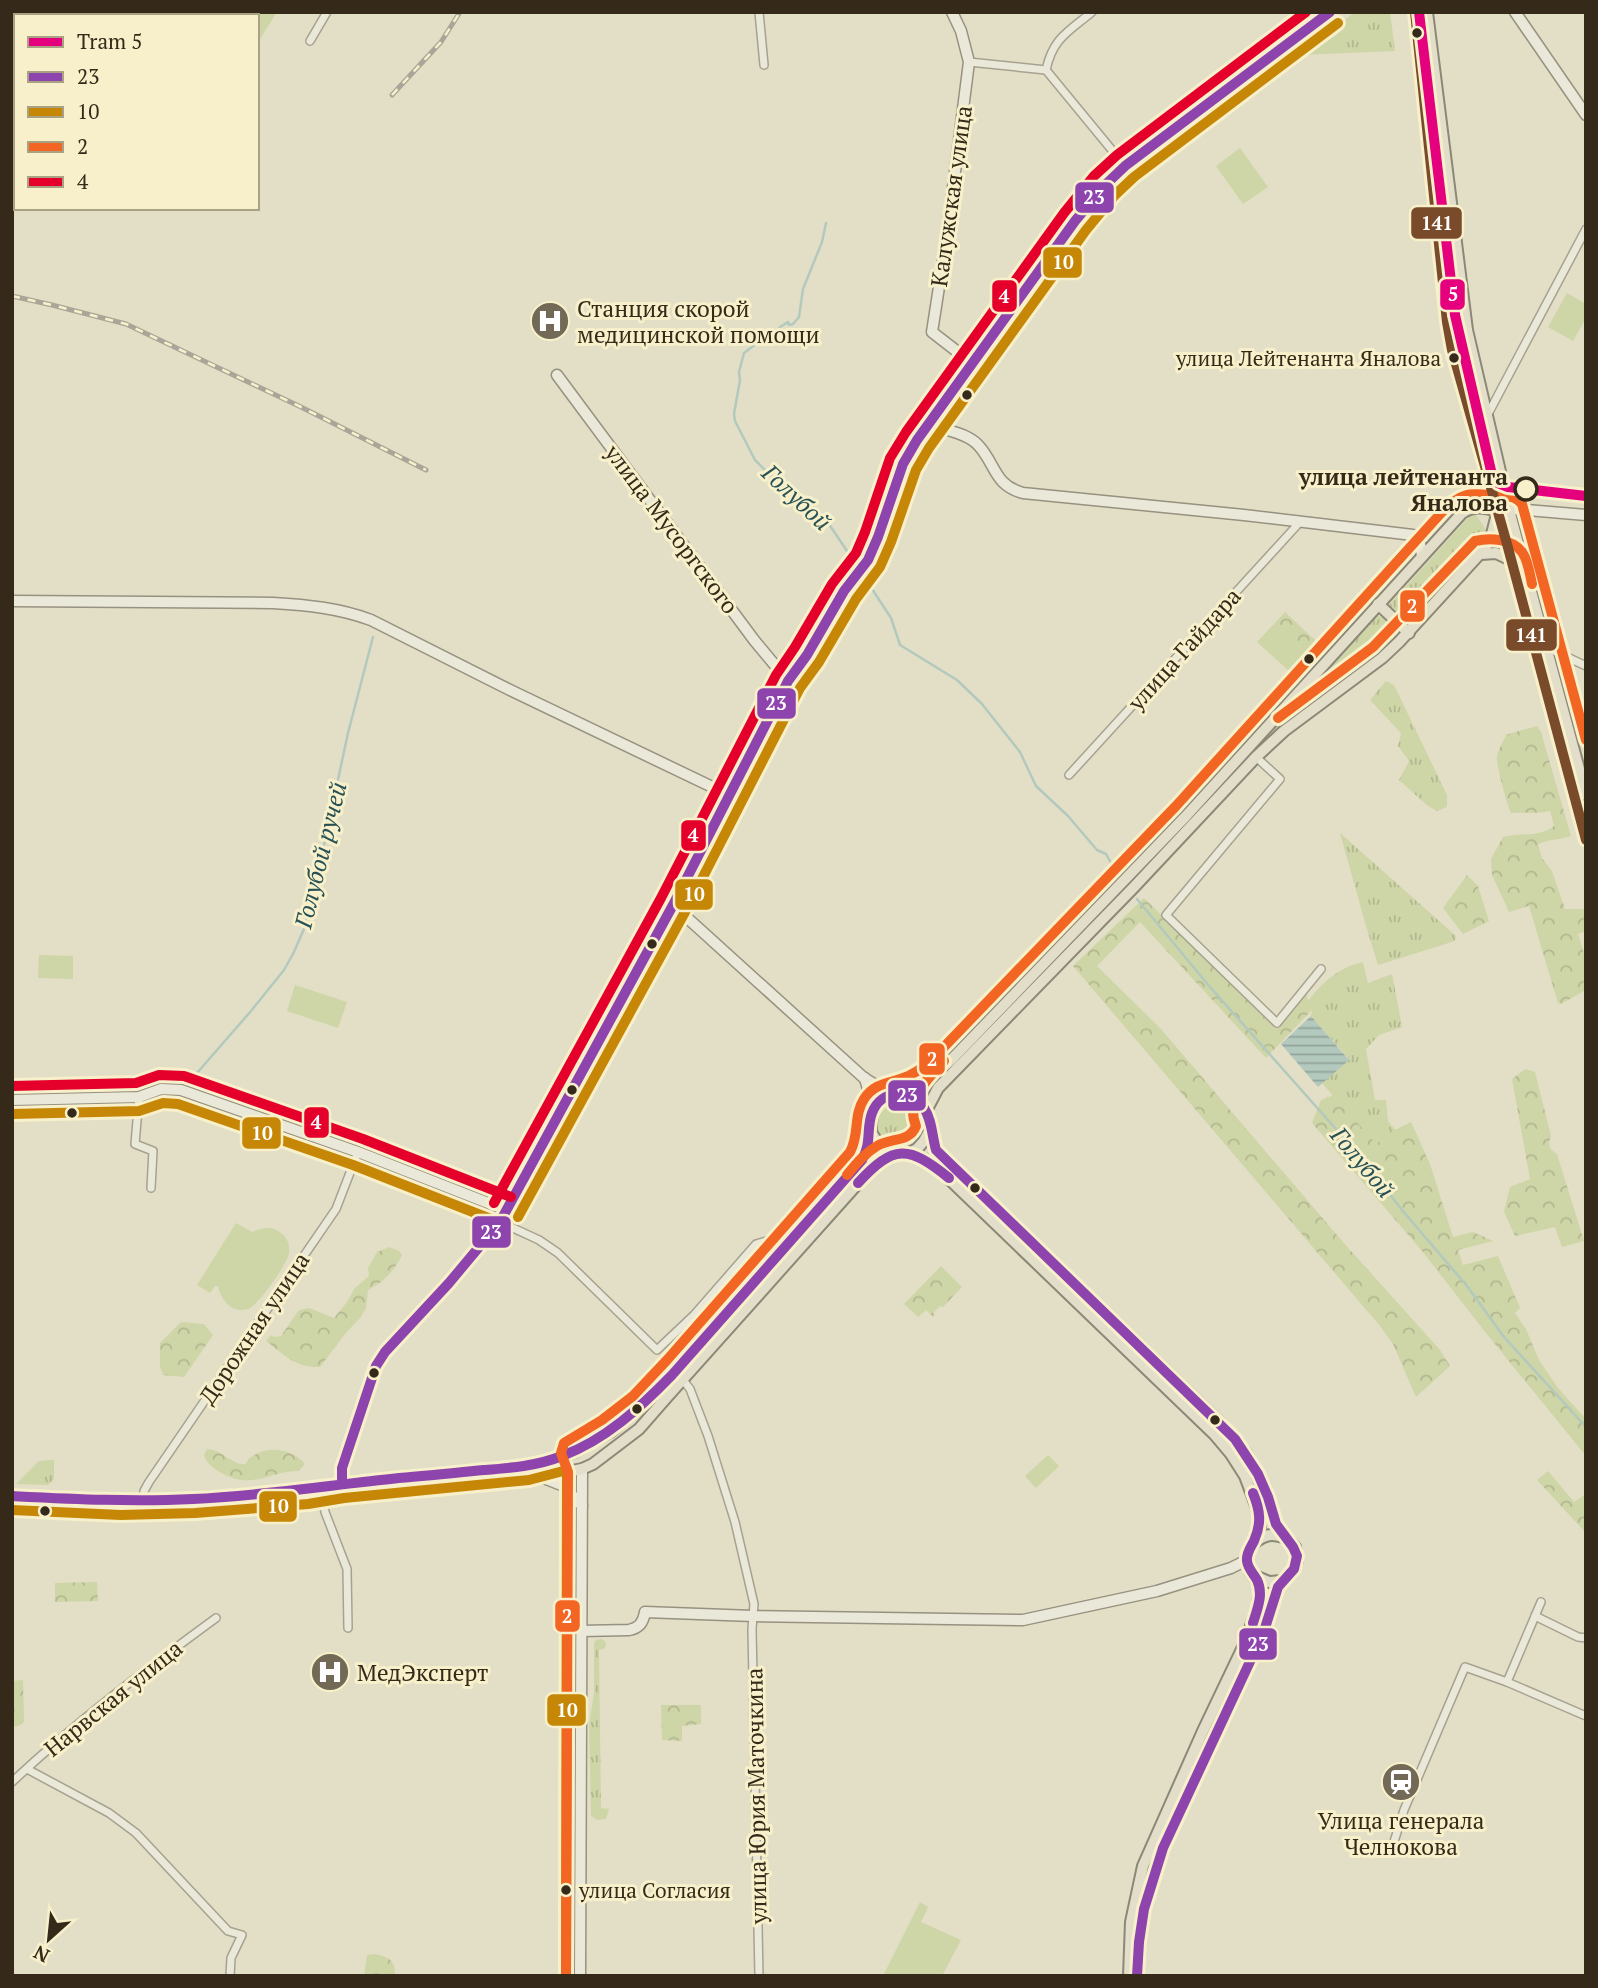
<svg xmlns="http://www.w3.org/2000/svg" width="1598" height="1988" font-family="'PT Serif',serif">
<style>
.grass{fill:url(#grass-tufts)}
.forest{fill:url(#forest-crowns)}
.pitch{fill:#ced5a7}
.water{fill:url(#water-rules)}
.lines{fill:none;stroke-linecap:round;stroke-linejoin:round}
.stream{stroke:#b3c9be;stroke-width:2.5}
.street-casing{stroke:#a7a290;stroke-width:10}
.secondary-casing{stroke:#979180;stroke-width:13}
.primary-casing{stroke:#8c8877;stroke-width:14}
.street{stroke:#eae8d9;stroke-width:7}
.secondary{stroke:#eae8d9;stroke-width:10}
.primary{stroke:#e2dec9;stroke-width:10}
.rail-casing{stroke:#a9a699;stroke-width:5}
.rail{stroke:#f7f0ca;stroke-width:2.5;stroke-dasharray:8;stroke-linecap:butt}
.bus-1-casing{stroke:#f7f0ca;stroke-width:16}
.bus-2-casing{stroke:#f7f0ca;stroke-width:16}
.bus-3-casing{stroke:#f7f0ca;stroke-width:16}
.bus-4-casing{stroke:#f7f0ca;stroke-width:16}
.bus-5-casing{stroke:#f7f0ca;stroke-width:16}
.bus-1{stroke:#8e44ad;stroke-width:10}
.bus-2{stroke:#c68706;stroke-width:10}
.bus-3{stroke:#f26522;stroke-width:10}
.bus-4{stroke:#e4002b;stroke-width:10}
.bus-5{stroke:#7a4b2a;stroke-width:10}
.tram-1-casing{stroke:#f7f0ca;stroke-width:16}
.tram-1{stroke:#e5007d;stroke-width:10}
.bus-dot{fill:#352a1a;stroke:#f7f0ca;stroke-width:2.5}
.stop-dot{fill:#f7f0ca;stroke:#352a1a;stroke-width:3.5}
.labels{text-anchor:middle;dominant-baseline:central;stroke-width:6;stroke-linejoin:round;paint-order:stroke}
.bus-label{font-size:21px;fill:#352a1a;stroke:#f7f0ca;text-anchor:end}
.street-label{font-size:23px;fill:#352a1a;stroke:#f7f0ca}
.poi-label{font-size:23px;fill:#352a1a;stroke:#f7f0ca;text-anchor:start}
.stop-label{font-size:23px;font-weight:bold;fill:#352a1a;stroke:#f7f0ca;text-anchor:end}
.water-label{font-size:24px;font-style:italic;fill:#285255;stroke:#f7f0ca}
.line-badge{stroke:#f7f0ca;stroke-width:2.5}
.badge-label{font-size:19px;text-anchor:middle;font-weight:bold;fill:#fff}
</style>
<defs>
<pattern id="grass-tufts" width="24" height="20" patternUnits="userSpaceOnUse" patternTransform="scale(1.75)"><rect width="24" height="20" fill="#ced5a7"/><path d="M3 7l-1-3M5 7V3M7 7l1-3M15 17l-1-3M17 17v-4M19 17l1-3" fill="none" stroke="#b2b78f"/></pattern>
<pattern id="forest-crowns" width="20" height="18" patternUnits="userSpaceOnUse" patternTransform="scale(1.75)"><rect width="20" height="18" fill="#ced5a7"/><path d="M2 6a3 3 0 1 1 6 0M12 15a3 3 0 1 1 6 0" fill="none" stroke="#b2b78f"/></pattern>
<pattern id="water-rules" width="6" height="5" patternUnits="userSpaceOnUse" patternTransform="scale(1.75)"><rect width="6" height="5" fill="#b3c9be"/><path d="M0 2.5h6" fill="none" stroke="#92a39a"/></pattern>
</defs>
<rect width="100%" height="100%" fill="#e3dfc6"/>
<g class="grass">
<path d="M1355,12H1390L1395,51L1299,55Z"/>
<path d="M1475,513L1486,530L1477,553L1409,626L1387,607L1468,518Z"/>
<path d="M1375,616C1385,615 1390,622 1397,628V637L1273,735L1269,732Z"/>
<path d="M1386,681L1394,685L1447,795V807L1437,811L1428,806L1399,780L1409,761L1398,746L1401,733L1370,700Z"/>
<path d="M1340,833L1456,936L1455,941L1378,965L1366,926Z"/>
<path d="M1363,962L1368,983L1392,974L1402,1027L1379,1035L1366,1049L1375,1100H1386L1388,1121L1395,1130L1376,1145L1322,1083L1349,1059L1311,1016L1312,1010L1308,1001C1324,981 1338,968 1363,962Z"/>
<circle cx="897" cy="1125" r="20"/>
<path d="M54,1460V1479L48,1485L16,1484L39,1461Z"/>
<path d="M601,1639L605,1641L606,1645L604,1649L599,1650L601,1808L609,1809L606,1819L597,1820L591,1816L589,1725L594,1693V1644L596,1640Z"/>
</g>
<g class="forest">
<path d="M1285,612L1317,642L1306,653L1274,624Z"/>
<path d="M1537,726L1541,732L1571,836C1560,840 1549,839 1538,844L1542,858L1552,871L1565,909H1586V931L1578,934L1586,959V990L1561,1004L1558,1003L1529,906L1509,912L1492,875L1491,859L1503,837C1521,832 1539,838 1554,826L1550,811C1537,814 1524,812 1511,813C1507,805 1496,764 1497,757C1498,750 1502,743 1506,736L1505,735Z"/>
<path d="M1467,875L1478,886L1489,921L1463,934L1443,908Z"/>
<path d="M1144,898L1276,1028L1306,994L1312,1010L1266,1058L1140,922L1097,966L1161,1029L1343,1242L1440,1350L1450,1366L1416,1397L1393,1344L1380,1326L1073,966Z"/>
<path d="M1525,1069L1535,1072L1551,1136C1548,1145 1548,1148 1557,1154L1584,1241L1562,1247L1555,1227L1515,1236L1504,1212L1510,1187L1530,1179L1512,1079Z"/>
<path d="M1333,1095L1376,1144L1395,1130L1411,1122L1430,1164L1453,1237L1473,1232L1493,1241L1458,1250L1463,1265L1498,1256L1520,1308L1515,1313L1526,1329L1539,1360L1558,1388L1586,1419V1456L1486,1333L1422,1251L1312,1123L1321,1100Z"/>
<path d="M389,1247L399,1251L402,1255C394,1271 384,1282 368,1290L366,1308L360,1318L345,1334L320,1367C295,1368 285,1355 266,1341L271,1335L274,1337L281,1336L299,1310L309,1308L334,1318L347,1302L354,1289L369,1276L368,1268L377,1252Z"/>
<path d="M941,1266L962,1287L943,1307L940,1306L933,1313L935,1315L933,1317L926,1310L918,1317L904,1304Z"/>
<path d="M181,1322L204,1324L213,1335L184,1377L163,1375L160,1367V1343Z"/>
<path d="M207,1449C222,1449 231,1465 245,1464C258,1444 291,1446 305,1464L299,1471C267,1471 252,1492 218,1471C211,1466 206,1462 204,1455Z"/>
<path d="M1548,1471L1574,1502L1586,1494V1533L1537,1480Z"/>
<path d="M97,1582L98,1601L55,1602V1583Z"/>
<path d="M23,1680L24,1721C21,1725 18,1728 12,1725V1681Z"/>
<path d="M661,1705H701V1724L682,1726V1741L662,1740Z"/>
<path d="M375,1954C390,1958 395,1959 395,1976H364L367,1955Z"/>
</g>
<g class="pitch">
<path d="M49,12H277L257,44V16H47Z"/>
<path d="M1240,148L1268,187L1243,204L1216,166Z"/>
<path d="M1567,293L1586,304V318L1573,341L1548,327Z"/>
<path d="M1274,624L1306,653L1290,672L1257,642Z"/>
<path d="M39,955L73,956V979L38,978Z"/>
<path d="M295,985L347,1002L338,1028L287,1011Z"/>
<path d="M236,1223L252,1232C263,1228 272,1225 282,1234C288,1239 290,1245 289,1253C288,1263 258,1306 248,1309C232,1314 221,1300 218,1286H215L210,1293L197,1285Z"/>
<path d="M1048,1455L1059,1466L1036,1488L1025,1476Z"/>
<path d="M920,1902L928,1907L921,1922L961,1940L942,1976H883Z"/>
</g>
<path class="water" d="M1311,1016L1349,1060L1318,1087L1281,1044Z"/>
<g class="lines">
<g class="stream">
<path d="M826,223L822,242L803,289L799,317L793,324L789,325L788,322L780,327L777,333H770L744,353L739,372L740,380L734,414L735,421L755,460L775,480L798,495L807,499L825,518L859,569"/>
<path d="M863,575L891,618L900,645L957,680L982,704L1020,752L1036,786L1068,816L1097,850L1106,854L1116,872"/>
<path d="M1137,899L1210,987L1359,1155L1402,1210L1467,1286L1504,1337L1586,1427"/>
<path d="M190,1081L251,1011L284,970L293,954L304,929L315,887L348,733L373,637"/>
</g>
<g class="street-casing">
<g id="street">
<path d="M759,12L764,65"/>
<path d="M310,41L327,12"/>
<path d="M969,62L1046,70L1125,166"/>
<path d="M1046,70C1053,38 1068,32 1092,12"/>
<path d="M1487,416L1586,229"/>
<path d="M1546,647L1586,666"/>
<path d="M1256,757L1280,779L1166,915L1277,1023L1321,969"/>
<path d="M1069,775L1300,522"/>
<path d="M139,1097L135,1144L153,1151L151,1188"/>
<path d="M500,1222L539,1240L558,1253L657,1350L694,1315L756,1244L777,1238L800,1228"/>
<path d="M683,1380L690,1389L708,1436L735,1522L754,1604L752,1629L759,1976"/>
<path d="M144,1500V1491L149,1482L336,1209L358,1152"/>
<path d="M323,1500L325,1512L347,1569L348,1628"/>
<path d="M1535,1616L1578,1637L1586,1638"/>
<path d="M1507,1682L1541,1602"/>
<path d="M27,1769L109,1813L136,1833L228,1931L242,1935L231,1958L230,1976"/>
<path d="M12,1782C76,1722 145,1670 216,1618"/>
<path d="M1392,1848L1404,1810L1465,1667L1507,1682L1586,1716"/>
</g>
</g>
<g class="secondary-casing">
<g id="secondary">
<path d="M952,12L961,31L969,62L946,242L932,332L972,363"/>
<path d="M1515,12L1586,115"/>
<path d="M557,375L754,640L788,681"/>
<path d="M929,424C944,431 967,432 979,446C996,465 994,485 1023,493L1244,515L1413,535L1420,543L1422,556"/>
<path d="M1501,511L1516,509L1586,515"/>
<path d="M12,601L273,603C307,605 339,608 371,620L510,690L729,795"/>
<path d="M673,905L864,1078L891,1094"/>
<path d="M865,1078L873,1109"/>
<path d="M12,1100L139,1097L161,1089L181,1090L358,1152L506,1210"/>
<path d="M541,1477L564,1486L582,1506"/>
<path d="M342,1484V1468L376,1366L385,1352L449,1283L500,1222L673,905L788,681L807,655L844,591L868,560L878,537L903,464L917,440L1075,221L1105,185L1125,166L1330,12"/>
<path d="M581,1631L629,1630C639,1628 643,1623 645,1612L753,1616L1023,1620L1157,1591L1231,1568L1247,1560"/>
<path d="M580,1976L582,1469"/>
</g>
</g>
<g class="primary-casing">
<g id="primary">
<path d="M1415,12L1447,322L1452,350L1507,544L1586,841"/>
<path d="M1427,12L1467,330L1509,510L1586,795"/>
<path d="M26,16L28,12"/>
<path d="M36,16L38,12"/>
<path d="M12,42L16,35"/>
<path d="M12,62L16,55"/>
<path d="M1465,509L1479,490L1487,476"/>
<path d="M1481,554L1496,553L1511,560"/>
<path d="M1378,604L1409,633"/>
<path d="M903,1094C933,1106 926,1124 936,1150L1219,1422L1245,1452L1254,1467L1265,1488L1278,1529L1295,1547L1297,1561L1294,1569L1287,1577L1281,1581L1269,1582L1255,1576"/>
<path d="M926,1111L938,1088L1134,887L1256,757L1284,731L1382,658L1399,642L1485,548L1492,534L1497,514"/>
<path d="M871,1132C877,1143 882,1148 894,1153"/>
<path d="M909,1153L927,1160L947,1177L1215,1435L1231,1454L1245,1476L1260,1516V1529L1248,1552L1247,1560L1250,1571L1260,1586L1258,1606L1245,1643L1203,1731L1143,1866L1131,1922L1129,1976"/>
<path d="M12,1496L122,1501L194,1499L307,1490L342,1484L528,1466L546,1462L575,1452L610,1432L642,1406L677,1370L862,1160C864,1155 868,1150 869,1145C873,1133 868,1119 875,1107C885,1090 903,1096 918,1087C931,1080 941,1069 952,1059L1186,816L1462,513C1474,505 1484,507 1497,511"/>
<path d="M12,1508L92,1513L236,1509L541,1477L582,1469L593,1464L639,1429L667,1397L876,1163L894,1153H909L917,1149L924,1141L930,1130"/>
<path d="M1254,1543C1265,1534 1272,1533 1286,1538"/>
<path d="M1137,1976C1137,1898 1164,1841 1197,1772C1217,1731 1238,1689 1257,1646C1267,1625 1271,1602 1281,1581"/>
</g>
</g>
<use href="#street" class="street"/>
<use href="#secondary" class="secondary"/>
<use href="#primary" class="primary"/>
<g class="rail-casing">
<g id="rail">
<path d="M392,95L441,42L460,12"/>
<path d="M12,296L52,305L126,324L301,407L426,470"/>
</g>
</g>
<use href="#rail" class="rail"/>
<g class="bus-1-casing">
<g id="bus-1">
<path d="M858,1183C894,1144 908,1145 949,1178"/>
<path d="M342,1484V1468L376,1366L385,1352L449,1283L500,1222L673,905L788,681L807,655L844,591L868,560L878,537L903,464L917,440L1075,221L1105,185L1125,166L1330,12"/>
<path d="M1253,1493C1260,1510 1262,1523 1254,1541C1251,1547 1246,1553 1247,1561C1248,1569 1254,1574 1257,1580C1264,1594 1257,1610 1253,1623"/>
<path d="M12,1496C73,1499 132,1502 193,1499C262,1496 330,1485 399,1478C427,1476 455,1473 484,1470C510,1468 537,1466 562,1456C605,1440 640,1408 672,1375L862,1160C872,1142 866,1129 872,1113C881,1089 911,1088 924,1108C932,1120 932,1136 936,1150L1235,1439L1258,1474L1268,1497L1276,1524L1293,1547L1297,1556L1294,1569L1278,1587L1265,1628L1254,1653L1163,1848L1144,1909L1139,1942L1137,1976"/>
</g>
</g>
<g class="bus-2-casing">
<g id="bus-2">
<path d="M12,1114L139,1111L163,1103L178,1104L353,1165L501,1223"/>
<path d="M518,1217L685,912L800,688L819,662L856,599L880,567L891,542L916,470L929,448L1086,230L1115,195L1134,177L1338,23"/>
<path d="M12,1510L121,1515L195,1513L308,1504L344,1498L529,1480L567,1470L566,1976"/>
</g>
</g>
<g class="bus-3-casing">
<g id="bus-3">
<path d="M1278,718L1373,647L1475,541C1489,538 1512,538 1522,552C1528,560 1530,575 1532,584"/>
<path d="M847,1175C856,1164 865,1153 877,1146C892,1137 909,1143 916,1126C905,1100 927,1079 944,1061"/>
<path d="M566,1976L568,1472L561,1453L564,1443L602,1420L633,1396L667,1360L850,1152C860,1134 853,1116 864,1099C876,1080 895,1084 912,1074C924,1068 933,1058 942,1049L1176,806L1442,512C1464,489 1472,494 1501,496C1511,497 1515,496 1522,504L1586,740"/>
</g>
</g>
<g class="bus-4-casing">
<g id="bus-4">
<path d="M12,1086L136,1083L159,1075L184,1076L363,1139L511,1197"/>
<path d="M494,1203L661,898L776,675L795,647L832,584L856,553L865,532L890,458L906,432L1064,213L1094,176L1117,155L1306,12"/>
</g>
</g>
<g class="bus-5-casing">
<path id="bus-5" d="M1415,12L1447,322L1452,350L1507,544L1586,840"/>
</g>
<use href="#bus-1" class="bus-1"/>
<use href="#bus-2" class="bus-2"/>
<use href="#bus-3" class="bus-3"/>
<use href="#bus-4" class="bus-4"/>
<use href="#bus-5" class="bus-5"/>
<g class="tram-1-casing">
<path id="tram-1" d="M1419,12L1455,315L1492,475L1498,483L1508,487L1586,496"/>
</g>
<use href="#tram-1" class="tram-1"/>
</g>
<defs>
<g id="hospital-disc" transform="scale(2.0125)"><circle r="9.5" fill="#726956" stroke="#f7f0ca"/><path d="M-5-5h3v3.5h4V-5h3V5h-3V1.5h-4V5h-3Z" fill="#fff"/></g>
<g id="station-disc" transform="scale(2.0125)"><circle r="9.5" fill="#726956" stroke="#f7f0ca"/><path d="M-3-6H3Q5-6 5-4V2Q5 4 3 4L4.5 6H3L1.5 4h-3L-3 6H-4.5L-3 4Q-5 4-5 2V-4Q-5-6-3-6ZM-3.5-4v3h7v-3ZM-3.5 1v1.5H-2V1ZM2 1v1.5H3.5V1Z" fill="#fff"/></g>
</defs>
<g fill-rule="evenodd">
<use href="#hospital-disc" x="550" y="321"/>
<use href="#hospital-disc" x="330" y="1672"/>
<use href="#station-disc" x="1401" y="1782"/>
</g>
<g class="bus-dot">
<circle cx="1417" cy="33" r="6"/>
<circle cx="1454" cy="358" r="6"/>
<circle cx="967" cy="395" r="6"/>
<circle cx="1309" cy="659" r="6"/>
<circle cx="652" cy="944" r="6"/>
<circle cx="572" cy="1090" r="6"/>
<circle cx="72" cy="1113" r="6"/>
<circle cx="975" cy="1188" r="6"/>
<circle cx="374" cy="1373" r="6"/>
<circle cx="637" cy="1409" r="6"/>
<circle cx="1215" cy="1420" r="6"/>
<circle cx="45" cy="1511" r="6"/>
<circle cx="566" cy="1890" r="6"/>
</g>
<circle class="stop-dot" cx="1526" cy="489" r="11"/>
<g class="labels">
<g class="bus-label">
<text x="1441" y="358">улица Лейтенанта Яналова</text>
<text x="579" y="1890" text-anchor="start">улица Согласия</text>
</g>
<g class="street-label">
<text transform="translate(951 196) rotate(-82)">Калужская улица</text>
<text transform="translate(672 529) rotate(53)">улица Мусоргского</text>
<text transform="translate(1184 649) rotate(-48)">улица Гайдара</text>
<text transform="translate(254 1328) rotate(-56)">Дорожная улица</text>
<text transform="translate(113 1698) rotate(-39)">Нарвская улица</text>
<text transform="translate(756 1796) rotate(-91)">улица Юрия Маточкина</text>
</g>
<g class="poi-label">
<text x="577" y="308">Станция скорой<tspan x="577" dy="26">медицинской помощи</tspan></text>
<text x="357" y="1672">МедЭксперт</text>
<text x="1401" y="1820" text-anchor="middle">Улица генерала<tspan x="1401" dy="26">Челнокова</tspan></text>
</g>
<g class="stop-label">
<text x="1508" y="476">улица лейтенанта<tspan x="1508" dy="26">Яналова</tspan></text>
</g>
<g class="water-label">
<text transform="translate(797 497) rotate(43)">Голубой</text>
<text transform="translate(320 855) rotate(-76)">Голубой ручей</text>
<text transform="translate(1363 1162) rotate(50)">Голубой</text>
</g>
</g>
<g class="line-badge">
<rect x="1074" y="181" width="41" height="33" rx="7" fill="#8e44ad"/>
<rect x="1410" y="206" width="53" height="34" rx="7" fill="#7a4b2a"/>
<rect x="1042" y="246" width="41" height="33" rx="7" fill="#c68706"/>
<rect x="1439" y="278" width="27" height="33" rx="7" fill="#e5007d"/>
<rect x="991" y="279" width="27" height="34" rx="7" fill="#e4002b"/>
<rect x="1399" y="589" width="27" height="34" rx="7" fill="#f26522"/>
<rect x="1505" y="618" width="53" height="34" rx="7" fill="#7a4b2a"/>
<rect x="756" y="687" width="41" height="33" rx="7" fill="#8e44ad"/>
<rect x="680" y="819" width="27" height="33" rx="7" fill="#e4002b"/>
<rect x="674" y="878" width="40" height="33" rx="7" fill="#c68706"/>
<rect x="918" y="1042" width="28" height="34" rx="7" fill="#f26522"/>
<rect x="887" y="1079" width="40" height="33" rx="7" fill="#8e44ad"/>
<rect x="303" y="1106" width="27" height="33" rx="7" fill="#e4002b"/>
<rect x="241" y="1116" width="41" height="34" rx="7" fill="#c68706"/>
<rect x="471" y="1215" width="41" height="34" rx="7" fill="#8e44ad"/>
<rect x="258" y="1490" width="40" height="33" rx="7" fill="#c68706"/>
<rect x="554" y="1599" width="27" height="34" rx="7" fill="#f26522"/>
<rect x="1238" y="1627" width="40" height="34" rx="7" fill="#8e44ad"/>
<rect x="546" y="1693" width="41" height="34" rx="7" fill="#c68706"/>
</g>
<g class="badge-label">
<text x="1094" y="204">23</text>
<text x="1437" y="230">141</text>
<text x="1063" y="269">10</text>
<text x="1453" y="301">5</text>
<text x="1004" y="303">4</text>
<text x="1412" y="613">2</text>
<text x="1531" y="642">141</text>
<text x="776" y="710">23</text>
<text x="693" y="842">4</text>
<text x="694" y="901">10</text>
<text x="932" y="1066">2</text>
<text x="907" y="1102">23</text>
<text x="316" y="1129">4</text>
<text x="262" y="1140">10</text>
<text x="491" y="1239">23</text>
<text x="278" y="1513">10</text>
<text x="567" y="1623">2</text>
<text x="1258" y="1651">23</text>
<text x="567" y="1717">10</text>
</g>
<rect width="1598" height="1988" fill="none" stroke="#352a1a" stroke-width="28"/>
<rect x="14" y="14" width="245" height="196" fill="#f7f0ca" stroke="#a9a184" stroke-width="2"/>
<rect x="28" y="37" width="35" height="10" fill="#e5007d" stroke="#a9a184" stroke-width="2"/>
<text x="77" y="49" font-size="21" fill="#352a1a">Tram 5</text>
<rect x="28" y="72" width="35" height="10" fill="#8e44ad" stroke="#a9a184" stroke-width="2"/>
<text x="77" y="84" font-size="21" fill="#352a1a">23</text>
<rect x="28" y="107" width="35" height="10" fill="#c68706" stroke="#a9a184" stroke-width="2"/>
<text x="77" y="119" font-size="21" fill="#352a1a">10</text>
<rect x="28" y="142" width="35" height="10" fill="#f26522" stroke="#a9a184" stroke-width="2"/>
<text x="77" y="154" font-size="21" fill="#352a1a">2</text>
<rect x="28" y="177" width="35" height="10" fill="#e4002b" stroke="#a9a184" stroke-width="2"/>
<text x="77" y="189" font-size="21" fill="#352a1a">4</text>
<g transform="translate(49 1939) rotate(207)" stroke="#f7f0ca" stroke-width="5" paint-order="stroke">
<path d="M0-5L12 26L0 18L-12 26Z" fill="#352a1a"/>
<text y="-10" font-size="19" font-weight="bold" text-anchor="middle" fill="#352a1a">N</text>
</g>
</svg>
